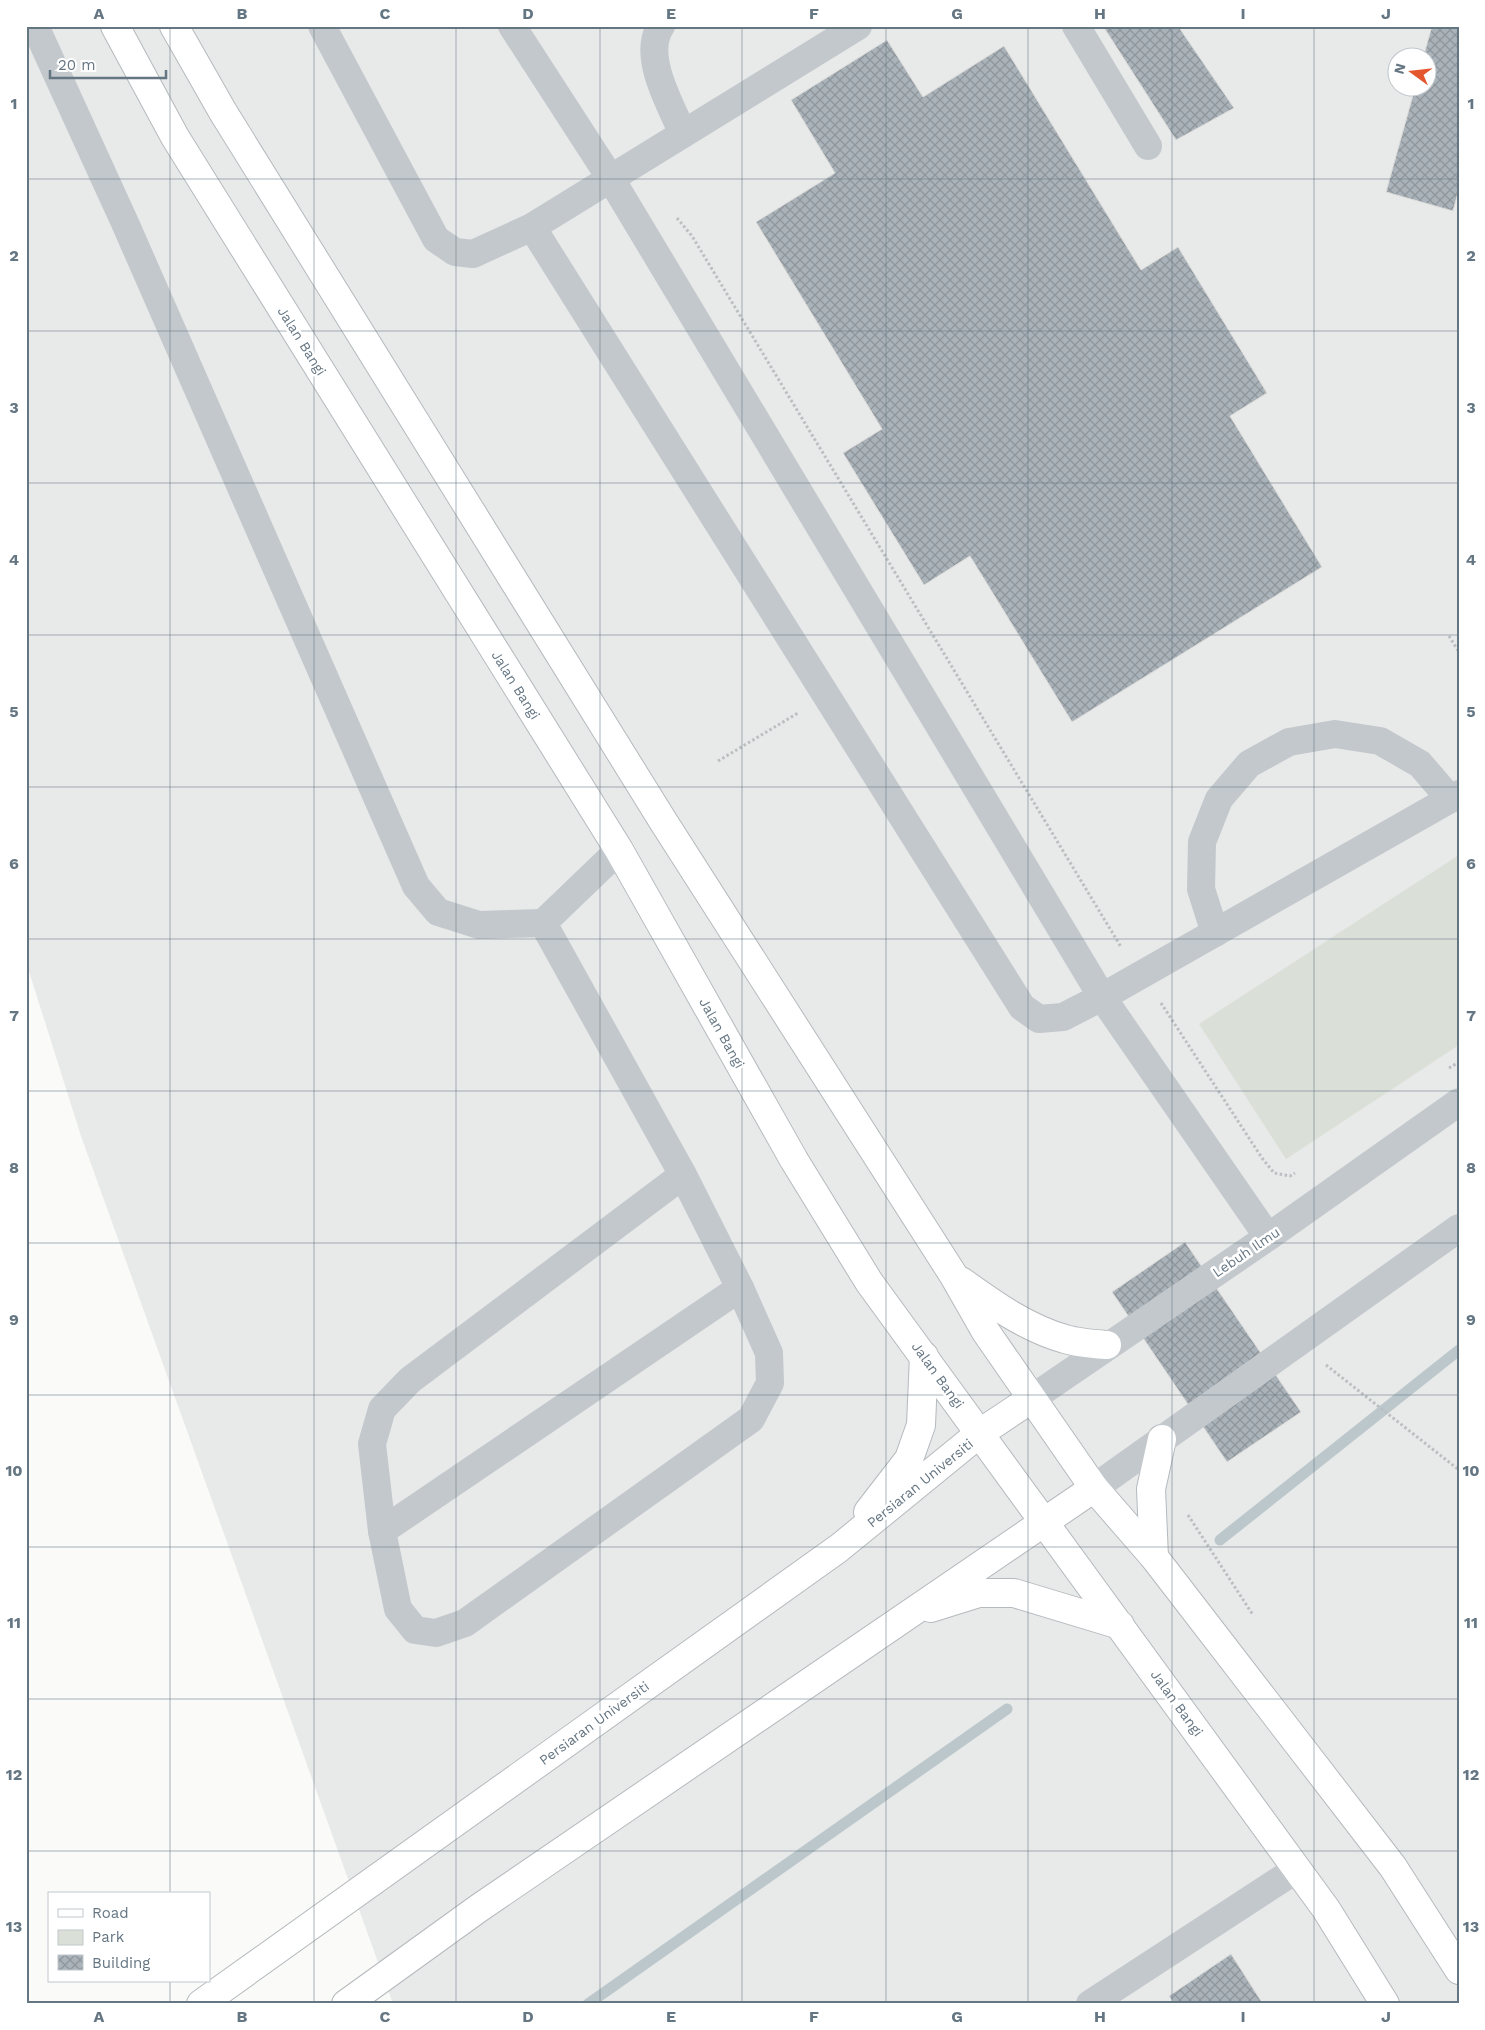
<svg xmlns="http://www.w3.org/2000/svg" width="1485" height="2030" font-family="'Work Sans',sans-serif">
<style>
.built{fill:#e8e9e9;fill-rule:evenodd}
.green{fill:#dadfd7}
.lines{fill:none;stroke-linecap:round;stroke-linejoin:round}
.stream{stroke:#bbc7cb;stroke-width:11}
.building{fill:url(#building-cross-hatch);stroke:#dcdcda}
.major-casing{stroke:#b5babe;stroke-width:30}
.path{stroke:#bbbfc2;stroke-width:3;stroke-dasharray:2.5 2.5;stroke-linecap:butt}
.minor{stroke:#c3c8cc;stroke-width:28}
.major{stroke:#fff;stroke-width:28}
.grid{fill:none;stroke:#657683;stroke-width:1;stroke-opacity:0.55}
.labels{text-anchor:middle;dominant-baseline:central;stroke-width:5;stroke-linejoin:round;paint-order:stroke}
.street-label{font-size:14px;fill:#657683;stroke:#fff}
.neatline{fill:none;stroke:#657683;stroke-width:2}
.grid-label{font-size:16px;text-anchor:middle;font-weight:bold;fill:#657683}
</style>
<defs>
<pattern id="building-cross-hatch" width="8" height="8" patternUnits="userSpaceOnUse" patternTransform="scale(1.25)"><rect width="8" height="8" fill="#aab3b9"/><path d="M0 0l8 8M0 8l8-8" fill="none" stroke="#8e969c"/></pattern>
</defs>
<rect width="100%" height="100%" fill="#fafaf8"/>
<path class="built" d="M26,26H1459V2004H393L81,1136L26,962ZM1398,58H1428V88H1398Z"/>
<path class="green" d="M1459,855V1045L1286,1159L1199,1024Z"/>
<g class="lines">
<g class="stream">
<path d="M1220,1540L1459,1350"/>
<path d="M588,2004L1007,1709"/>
</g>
</g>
<g class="building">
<path d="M1103,26H1178L1234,108L1176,140Z"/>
<path d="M1432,26H1459V189L1453,211L1386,192L1415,88H1428V58H1423Z"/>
<path d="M887,40L923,97L1004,46L1141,270L1178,247L1267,393L1230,416L1322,567L1072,722L970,556L924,585L843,453L882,429L756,222L835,173L791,100Z"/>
<path d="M1185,1242L1301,1412L1227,1462L1112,1292Z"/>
<path d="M1231,1954L1263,2004H1174L1169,1996Z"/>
</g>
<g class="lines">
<g class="major-casing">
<g id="major">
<path d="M115,26L175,137L619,850L794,1160L869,1282L1326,1909L1385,2004"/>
<path d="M174,26L223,112L663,821L954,1276L986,1332L1094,1488L1154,1557L1393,1867L1459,1970"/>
<path d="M961,1281C993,1304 1026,1328 1065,1339C1078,1343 1093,1344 1107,1345"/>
<path d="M868,1512L909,1459L921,1425L924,1356"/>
<path d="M1154,1557L1151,1489L1162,1439"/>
<path d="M931,1608L979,1593H1014L1120,1625"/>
<path d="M201,2004L839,1548L980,1433L1031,1399"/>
<path d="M346,2004L479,1908L1094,1488"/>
</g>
</g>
<g class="path">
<path d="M677,218L692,236L1121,947"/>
<path d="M1449,636L1459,652"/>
<path d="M718,761L798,713"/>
<path d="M1161,1003L1262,1158L1274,1173L1290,1176L1295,1173"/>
<path d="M1449,1068L1459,1062"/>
<path d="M1326,1365L1459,1470"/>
<path d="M1188,1515L1253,1615"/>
</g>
<g class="minor">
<path d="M35,26L125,223L416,886L438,912L479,925L543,923"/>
<path d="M322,26L436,239L455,252L473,254L532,227L858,26"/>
<path d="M512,26L611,179L1102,997L1063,1017L1039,1019L1022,1007L532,227"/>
<path d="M661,26C641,56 671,105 683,134"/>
<path d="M1076,26L1148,146"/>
<path d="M619,850L543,923L683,1175L740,1288L769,1353L770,1383L751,1419L465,1623L436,1633L415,1630L398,1609L382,1531L372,1444L382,1409L410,1380L683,1175"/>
<path d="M1215,933L1201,889L1202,842L1219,799L1249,764L1289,742L1335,734L1380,741L1420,764L1450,799"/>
<path d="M1268,1237L1102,997L1459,794"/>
<path d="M1031,1399L1268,1237L1459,1102"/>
<path d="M1094,1488L1459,1228"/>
<path d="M382,1531L740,1288"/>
<path d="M1090,2004L1297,1869"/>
</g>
<use href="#major" class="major"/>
</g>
<path class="grid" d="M170,26V1894M314,26V2004M456,26V2004M600,26V2004M742,26V2004M886,26V2004M1028,26V2004M1172,26V2004M1314,26V2004M26,179H1459M26,331H1459M26,483H1459M26,635H1459M26,787H1459M26,939H1459M26,1091H1459M26,1243H1459M26,1395H1459M26,1547H1459M26,1699H1459M26,1851H1459M170,1981V2004"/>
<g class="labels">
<g class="street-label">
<text transform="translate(302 341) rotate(58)">Jalan Bangi</text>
<text transform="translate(516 685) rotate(58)">Jalan Bangi</text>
<text transform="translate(722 1033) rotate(61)">Jalan Bangi</text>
<text transform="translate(1246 1252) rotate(-34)">Lebuh Ilmu</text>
<text transform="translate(938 1375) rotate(54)">Jalan Bangi</text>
<text transform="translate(920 1483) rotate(-39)">Persiaran Universiti</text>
<text transform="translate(1177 1703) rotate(54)">Jalan Bangi</text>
<text transform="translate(594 1723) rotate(-36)">Persiaran Universiti</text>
</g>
</g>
<rect width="1485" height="2030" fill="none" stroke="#ffffff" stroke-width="55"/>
<rect x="48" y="1892" width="162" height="90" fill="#ffffff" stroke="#c1c8cd"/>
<rect x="58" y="1909" width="25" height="8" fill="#ffffff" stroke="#c1c8cd"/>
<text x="92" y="1918" font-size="15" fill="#657683">Road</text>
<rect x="58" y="1930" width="25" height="15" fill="#dadfd7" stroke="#c1c8cd"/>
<text x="92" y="1942" font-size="15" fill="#657683">Park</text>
<rect x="58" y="1955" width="25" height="15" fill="url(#building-cross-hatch)" stroke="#c1c8cd"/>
<text x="92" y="1968" font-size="15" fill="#657683">Building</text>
<g transform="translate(1412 72) rotate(285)"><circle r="24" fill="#ffffff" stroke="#c1c8cd"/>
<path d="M0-4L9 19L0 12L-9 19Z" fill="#e4572e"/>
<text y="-8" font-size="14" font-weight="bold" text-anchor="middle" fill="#657683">N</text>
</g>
<path d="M50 70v8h116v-8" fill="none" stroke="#657683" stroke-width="2.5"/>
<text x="58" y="70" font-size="15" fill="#657683" stroke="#ffffff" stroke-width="4" paint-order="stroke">20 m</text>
<rect x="28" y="28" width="1430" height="1974" class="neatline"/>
<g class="grid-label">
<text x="99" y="19">A</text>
<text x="242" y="19">B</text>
<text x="385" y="19">C</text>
<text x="528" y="19">D</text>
<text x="671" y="19">E</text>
<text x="814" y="19">F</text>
<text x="957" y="19">G</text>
<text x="1100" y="19">H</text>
<text x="1243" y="19">I</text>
<text x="1386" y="19">J</text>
<text x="14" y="109">1</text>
<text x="1471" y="109">1</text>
<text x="14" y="261">2</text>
<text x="1471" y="261">2</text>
<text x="14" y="413">3</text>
<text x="1471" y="413">3</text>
<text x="14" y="565">4</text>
<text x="1471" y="565">4</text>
<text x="14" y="717">5</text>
<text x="1471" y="717">5</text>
<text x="14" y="869">6</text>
<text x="1471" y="869">6</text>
<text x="14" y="1021">7</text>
<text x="1471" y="1021">7</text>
<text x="14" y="1173">8</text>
<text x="1471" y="1173">8</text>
<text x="14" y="1325">9</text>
<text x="1471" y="1325">9</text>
<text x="14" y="1476">10</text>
<text x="1471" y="1476">10</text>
<text x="14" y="1628">11</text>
<text x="1471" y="1628">11</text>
<text x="14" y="1780">12</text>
<text x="1471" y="1780">12</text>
<text x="14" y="1932">13</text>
<text x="1471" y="1932">13</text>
<text x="99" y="2022">A</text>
<text x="242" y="2022">B</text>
<text x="385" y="2022">C</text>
<text x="528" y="2022">D</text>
<text x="671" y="2022">E</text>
<text x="814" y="2022">F</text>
<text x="957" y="2022">G</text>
<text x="1100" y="2022">H</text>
<text x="1243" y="2022">I</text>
<text x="1386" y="2022">J</text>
</g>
</svg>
